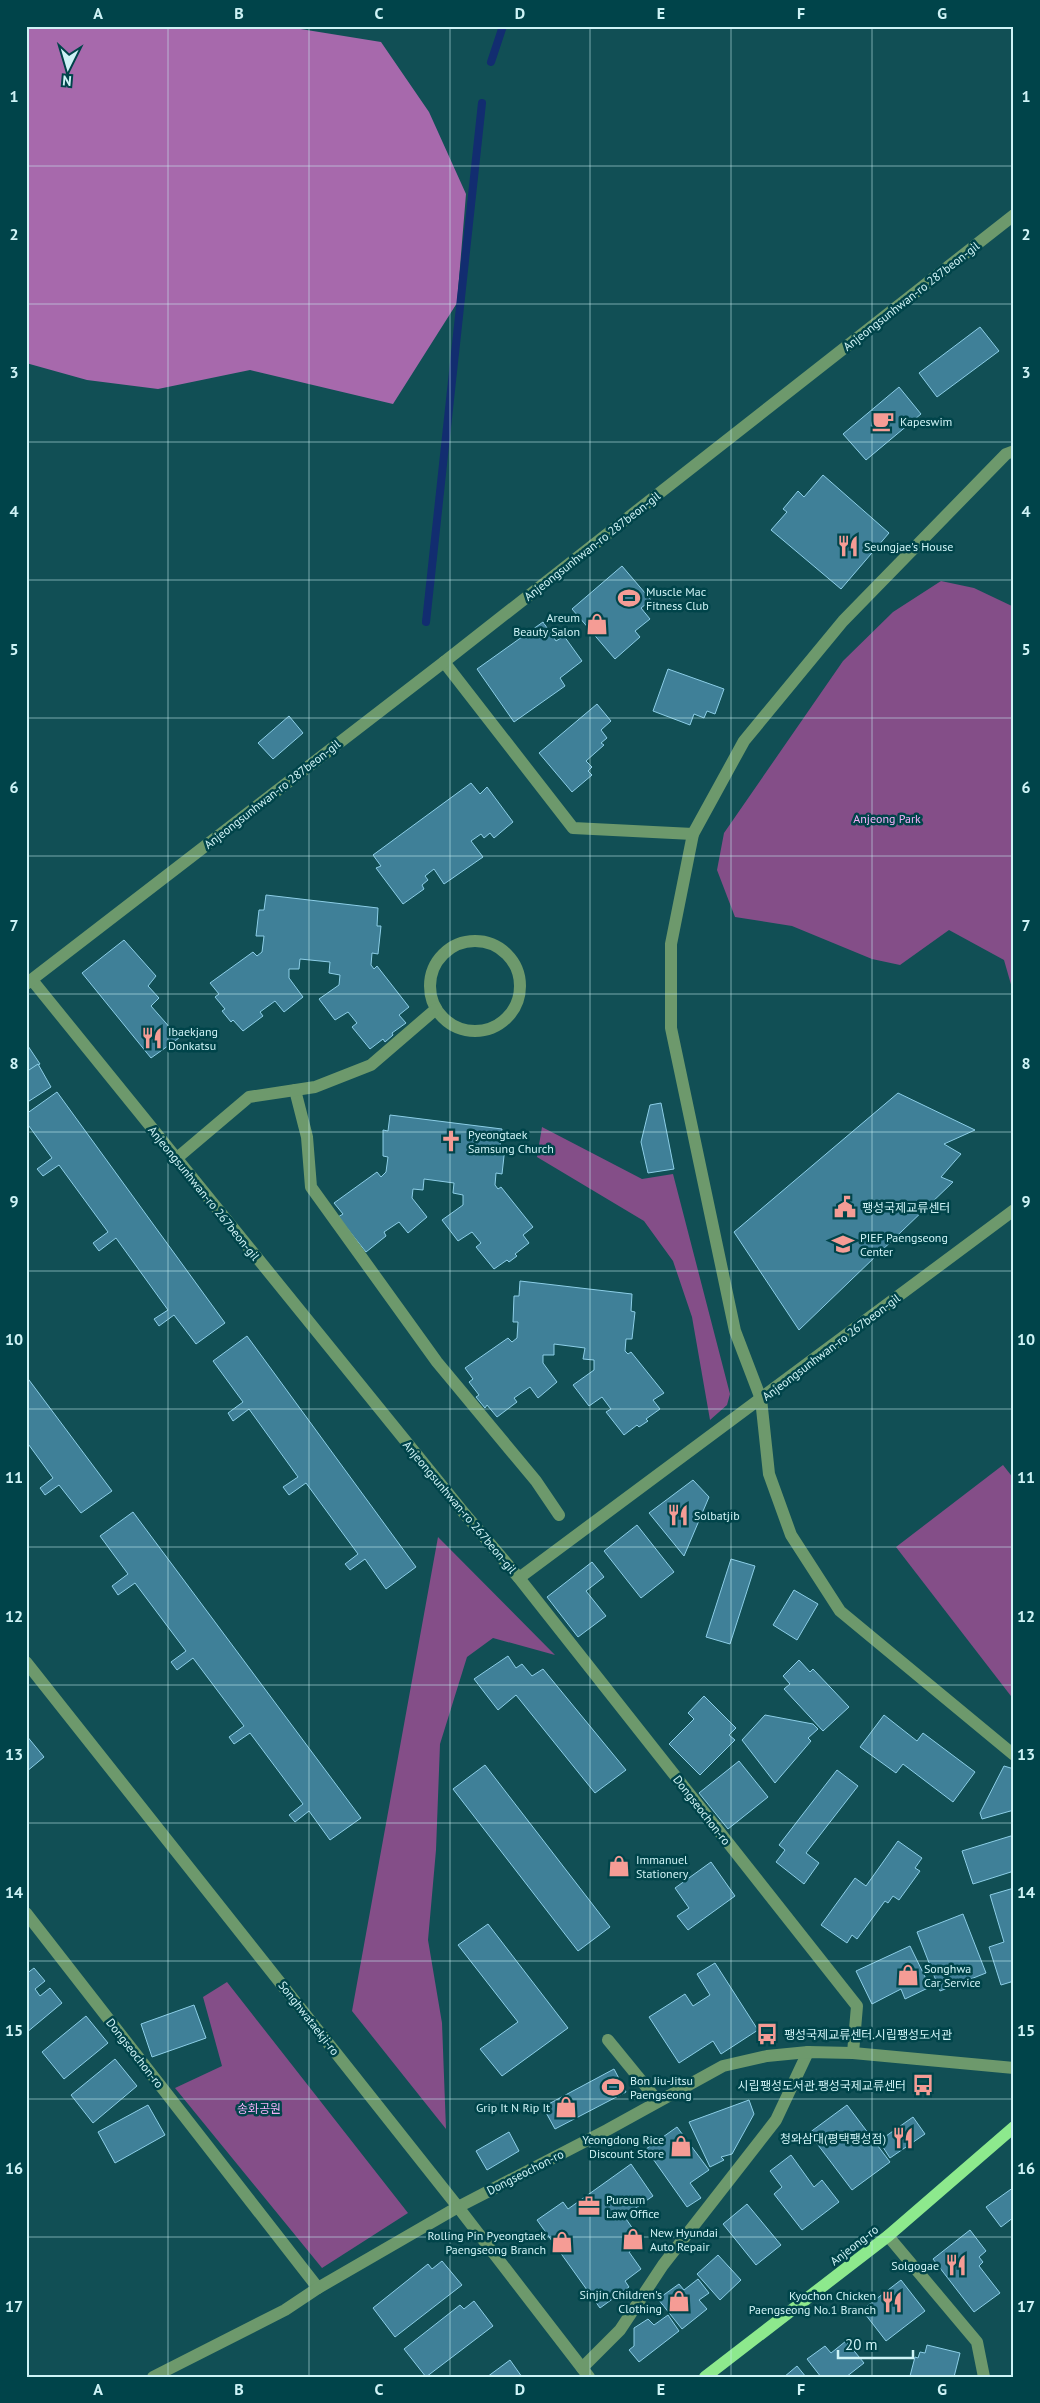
<svg xmlns="http://www.w3.org/2000/svg" width="1040" height="2403" font-family="'PT Sans','Noto Sans KR',sans-serif">
<style>
.green{fill:#844e88}
.forest{fill:#a769ac}
.lines{fill:none;stroke-linecap:round;stroke-linejoin:round}
.stream{stroke:#122d70;stroke-width:8}
.building{fill:#3f8098;stroke:#8ccee7}
.minor{stroke:#6d996c;stroke-width:12}
.major{stroke:#8de98d;stroke-width:12}
.grid{fill:none;stroke:#cef3f6;stroke-width:1;stroke-opacity:0.55}
.labels{text-anchor:middle;dominant-baseline:central;stroke-width:5;stroke-linejoin:round;paint-order:stroke}
.street-label{font-size:12px;fill:#cef3f6;stroke:#00444a}
.poi-label{font-size:12px;fill:#cef3f6;stroke:#00444a;text-anchor:start}
.park-label{font-size:12px;fill:#f2b0f7;stroke:#00444a}
.neatline{fill:none;stroke:#cef3f6;stroke-width:2}
.grid-label{font-size:16px;text-anchor:middle;font-weight:bold;fill:#cef3f6}
</style>
<rect width="100%" height="100%" fill="#114f55"/>
<g class="green">
<path d="M941,581L974,588L1014,607V995L1004,960L949,930L900,965L872,959L792,926L735,917L717,870L724,833L843,661L893,612Z"/>
<path d="M542,1127L642,1179L673,1174L730,1394L727,1405L710,1420L692,1317L673,1261L644,1221L537,1157Z"/>
<path d="M1003,1465L1014,1479V1700L896,1547Z"/>
<path d="M438,1537L555,1655L493,1638L467,1657L440,1744L436,1850L428,1940L442,2023L446,2129L352,2011Z"/>
<path d="M227,1982L408,2213L322,2268L175,2088L222,2066L203,1997Z"/>
</g>
<path class="forest" d="M26,26H282L381,42L429,112L466,194L457,303L393,404L250,370L158,389L87,380L26,363Z"/>
<g class="lines">
<g class="stream">
<path d="M491,62L503,26"/>
<path d="M426,622L482,103"/>
</g>
</g>
<g class="building">
<path d="M980,327L999,351L937,397L919,373Z"/>
<path d="M899,387L921,414L866,460L843,434Z"/>
<path d="M823,475L889,533L841,589L771,530L787,512L783,509L798,491L804,497Z"/>
<path d="M622,566L651,600L641,608L650,619L635,631L640,637L615,659L572,609Z"/>
<path d="M543,622L556,641L564,636L582,661L560,678L565,686L514,722L477,669Z"/>
<path d="M668,669L724,689L715,714L707,711L704,718L694,714L690,725L653,711Z"/>
<path d="M597,704L611,721L601,730L607,738L601,743L604,745L586,761L592,767L588,771L592,775L572,792L539,753Z"/>
<path d="M289,716L303,733L273,759L258,743Z"/>
<path d="M471,783L480,794L487,787L513,822L494,838L490,833L484,838L481,834L471,841L483,857L444,884L434,869L425,876L428,880L422,885L424,889L403,904L376,868L381,866L373,855Z"/>
<path d="M266,895L378,908L377,926H381L378,954L372,953L371,965L374,969L377,966L409,1007L399,1015L406,1023L392,1033L393,1035L385,1042L383,1039L370,1049L352,1027L357,1023L348,1012L335,1020L319,999L339,985L340,975L329,973L330,962L300,959L299,969H289V978L303,997L284,1012L275,1001L260,1012L263,1016L243,1031L233,1020L231,1022L222,1011L225,1009L215,997L219,994L210,983L253,952L257,956L262,952L264,936H256L259,910H264Z"/>
<path d="M124,940L156,976L148,986L159,998L151,1006L179,1038L151,1058L82,973Z"/>
<path d="M26,1043L40,1064L26,1073Z"/>
<path d="M38,1064L51,1087L26,1103V1072Z"/>
<path d="M57,1092L225,1323L196,1344L174,1315L159,1326L154,1319L168,1310L116,1238L99,1251L93,1243L108,1232L59,1165L43,1176L37,1169L52,1158L26,1122V1114Z"/>
<path d="M898,1093L975,1130L944,1144L961,1154L941,1177L953,1182L799,1330L734,1232Z"/>
<path d="M661,1103L674,1169L648,1173L641,1142L650,1105Z"/>
<path d="M390,1115L502,1129L500,1146L505,1147L502,1174L496,1173L495,1185L498,1189L501,1187L533,1227L523,1235L529,1243L515,1254L517,1256L509,1262L507,1260L494,1269L476,1247L481,1243L472,1232L458,1241L442,1220L463,1205V1195L453,1193L454,1183L424,1179L423,1190L413,1189L412,1198L427,1217L408,1233L399,1222L384,1232L386,1236L366,1252L338,1217L343,1214L334,1203L377,1172L381,1177L386,1172L388,1157L383,1156V1130L388,1131Z"/>
<path d="M520,1281L632,1294L631,1311L635,1312L632,1339H626L625,1351L628,1354L631,1352L664,1393L653,1400L660,1409L646,1419L648,1421L639,1427L637,1425L624,1435L606,1412L611,1409L602,1397L589,1406L573,1385L594,1370V1360L583,1359L585,1348L554,1344V1355H543V1363L557,1382L538,1398L530,1387L514,1398L517,1402L497,1417L487,1405L485,1408L476,1397L479,1395L469,1382L473,1379L465,1368L508,1338L512,1342L517,1338L518,1322H513L514,1296H519Z"/>
<path d="M247,1336L416,1567L386,1589L365,1559L350,1570L345,1564L358,1554L306,1483L289,1495L283,1487L298,1477L249,1409L233,1421L228,1413L243,1402L213,1361Z"/>
<path d="M26,1376L112,1491L81,1513L59,1485L45,1495L40,1488L53,1478L26,1441Z"/>
<path d="M693,1480L709,1497L684,1556L649,1513Z"/>
<path d="M133,1512L361,1818L330,1840L309,1811L295,1822L289,1815L303,1804L250,1733L234,1744L229,1737L244,1726L193,1658L177,1670L171,1662L186,1651L135,1583L118,1595L112,1586L128,1574L100,1536Z"/>
<path d="M637,1525L674,1572L641,1598L604,1551Z"/>
<path d="M731,1559L755,1566L730,1644L706,1637Z"/>
<path d="M592,1562L604,1577L586,1591L606,1616L578,1637L547,1597Z"/>
<path d="M794,1590L818,1604L797,1640L773,1625Z"/>
<path d="M508,1656L516,1668L522,1664L532,1676L543,1669L626,1770L595,1793L516,1695L498,1710L474,1679Z"/>
<path d="M799,1660L810,1672L813,1669L849,1707L823,1731L784,1689L790,1684L783,1676Z"/>
<path d="M704,1696L736,1728L729,1735L735,1740L700,1775L669,1744L694,1719L688,1713Z"/>
<path d="M765,1715L813,1724L818,1729L808,1738L811,1741L775,1783L742,1740Z"/>
<path d="M884,1715L917,1741L923,1733L975,1772L953,1802L903,1764L896,1773L860,1747Z"/>
<path d="M26,1735L44,1757L26,1772Z"/>
<path d="M739,1761L768,1797L728,1829L699,1793Z"/>
<path d="M485,1765L610,1927L578,1951L453,1789Z"/>
<path d="M1004,1766L1014,1769V1810L982,1819L980,1813Z"/>
<path d="M837,1770L858,1786L806,1853L819,1863L804,1884L776,1862L785,1850L779,1845Z"/>
<path d="M1014,1835V1871L973,1884L962,1851Z"/>
<path d="M898,1841L922,1858L915,1868L920,1871L899,1900L893,1896L888,1903L885,1901L857,1939L852,1935L847,1943L821,1925L855,1878L866,1886Z"/>
<path d="M711,1862L735,1896L688,1930L677,1916L689,1908L675,1888Z"/>
<path d="M1014,1888V1981L1001,1985L989,1947L1004,1942L990,1895Z"/>
<path d="M963,1914L986,1973L940,1991L917,1932Z"/>
<path d="M488,1924L568,2028L502,2076L480,2049L518,2022L458,1945Z"/>
<path d="M910,1946L930,1987L905,1999L901,1989L872,2004L856,1971Z"/>
<path d="M715,1963L758,2030L721,2054L713,2041L679,2063L649,2017L685,1994L693,2006L710,1995L697,1974Z"/>
<path d="M34,1968L45,1981L35,1989L40,1996L50,1988L62,2003L26,2033V1974Z"/>
<path d="M194,2005L206,2038L152,2057L141,2024Z"/>
<path d="M86,2016L108,2043L64,2079L42,2052Z"/>
<path d="M115,2059L137,2086L93,2123L71,2095Z"/>
<path d="M614,2069L626,2092L555,2129L543,2107Z"/>
<path d="M749,2100L754,2114L732,2154L721,2157L724,2160L710,2167L689,2122Z"/>
<path d="M148,2105L165,2135L115,2163L98,2132Z"/>
<path d="M847,2105L890,2162L852,2190L809,2133Z"/>
<path d="M913,2117L925,2134L890,2158L879,2141Z"/>
<path d="M677,2127L709,2170L690,2183L701,2198L687,2207L646,2149Z"/>
<path d="M509,2132L519,2151L487,2170L476,2151Z"/>
<path d="M791,2155L814,2187L822,2180L839,2202L802,2230L774,2194L782,2187L770,2171Z"/>
<path d="M631,2164L653,2196L624,2216L642,2242L629,2252L641,2269L625,2281L629,2287L600,2308L537,2220L563,2202L568,2209Z"/>
<path d="M1014,2187V2217L1001,2227L986,2207Z"/>
<path d="M747,2204L781,2245L756,2265L723,2224Z"/>
<path d="M970,2230L986,2251L979,2257L983,2262L979,2266L1000,2293L974,2312L933,2259Z"/>
<path d="M718,2255L741,2280L720,2300L697,2274Z"/>
<path d="M442,2261L462,2285L395,2337L373,2308L428,2264L432,2269Z"/>
<path d="M698,2279L709,2293L699,2300L707,2309L682,2329L658,2299L679,2284L684,2290Z"/>
<path d="M901,2280L925,2311L886,2341L862,2310Z"/>
<path d="M474,2301L493,2326L426,2377L404,2349L460,2305L464,2309Z"/>
<path d="M668,2315L679,2331L639,2362L629,2350L634,2346V2328L648,2319L654,2325Z"/>
<path d="M846,2341L864,2363L846,2377H821L807,2359L825,2346L831,2353Z"/>
<path d="M927,2345L960,2353L954,2377L910,2376L915,2357L918,2358L920,2352L925,2353Z"/>
<path d="M510,2360L522,2377H487Z"/>
<path d="M797,2366L806,2377H784Z"/>
</g>
<g class="lines">
<g class="minor">
<path d="M1014,451L1006,454L843,621L744,741L693,834L671,944V1028L735,1331L761,1399L769,1474L791,1535L840,1611L1014,1755"/>
<path d="M444,662L573,828L693,834"/>
<circle cx="475" cy="986" r="45"/>
<path d="M32,980L464,1513L519,1578L857,2006L853,2053"/>
<path d="M26,984L444,662L1014,215"/>
<path d="M295,1090L307,1137L311,1187L437,1362L536,1481L559,1515"/>
<path d="M177,1158L249,1097L315,1087L371,1065L436,1009"/>
<path d="M519,1578L1014,1210"/>
<path d="M26,1662L458,2207L589,2377"/>
<path d="M26,1913L318,2288"/>
<path d="M608,2040L657,2100"/>
<path d="M888,2236L977,2342L984,2377"/>
<path d="M582,2368L620,2330L663,2265L776,2120L808,2052"/>
<path d="M153,2377L285,2310L318,2288L458,2207L607,2130L723,2066L767,2056L808,2052L853,2053L1014,2068"/>
</g>
<path class="major" d="M705,2377L888,2236L1014,2127"/>
</g>
<path class="grid" d="M168,26V2377M309,26V2377M450,26V2377M590,26V2377M731,26V2377M872,26V2377M26,166H1014M26,304H1014M26,442H1014M26,580H1014M26,718H1014M26,856H1014M26,994H1014M26,1132H1014M26,1271H1014M26,1409H1014M26,1547H1014M26,1685H1014M26,1823H1014M26,1961H1014M26,2099H1014M26,2237H1014"/>
<defs>
<g id="cafe-bare" transform="scale(1.725)"><path d="M-5.5-4.5H6V0H3Q3 3.5 0 3.5H-2.5Q-5.5 3.5-5.5 0ZM3-3.2v2h1.7v-2ZM-6 4.5H4V6H-6Z" fill="#f59c95" stroke="#00444a" stroke-width="2.5" paint-order="stroke"/></g>
<g id="restaurant-bare" transform="scale(1.725)"><path d="M-5-6h1v4h1v-4h1v4h1v-4h1v5L-1.5 .5V6h-2V.5L-5-1ZM5-6V6H3V1.5H1.5Q1.5-4 5-6Z" fill="#f59c95" stroke="#00444a" stroke-width="2.5" paint-order="stroke"/></g>
<g id="stadium-bare" transform="scale(1.725)"><path d="M0-5a6.5 5 0 1 0 0 10a6.5 5 0 1 0 0-10ZM-3.5-1.8h7v3.6h-7Z" fill="#f59c95" stroke="#00444a" stroke-width="2.5" paint-order="stroke"/></g>
<g id="shop-bare" transform="scale(1.725)"><path d="M-5-2.5h2.3a2.7 3.5 0 0 1 5.4 0H5L5.5 6h-11ZM-1.5-2.5h3a1.5 2.3 0 0 0-3 0Z" fill="#f59c95" stroke="#00444a" stroke-width="2.5" paint-order="stroke"/></g>
<g id="church-bare" transform="scale(1.725)"><path d="M-1.2-6h2.4v3.5h3.3v2.4h-3.3V6h-2.4V-.1h-3.3v-2.4h3.3Z" fill="#f59c95" stroke="#00444a" stroke-width="2.5" paint-order="stroke"/></g>
<g id="civic-bare" transform="scale(1.725)"><path d="M-.6-6.5H3V-4.5H.6V-3L4-1V1h2V6H-6V1h2V-1L-.6-3ZM-1.2 2.5V6h2.4V2.5Z" fill="#f59c95" stroke="#00444a" stroke-width="2.5" paint-order="stroke"/></g>
<g id="school-bare" transform="scale(1.725)"><path d="M0-5L7-2L0 1L-7-2ZM-4 1L0 2.5L4 1V4Q0 6-4 4Z" fill="#f59c95" stroke="#00444a" stroke-width="2.5" paint-order="stroke"/></g>
<g id="bus-bare" transform="scale(1.725)"><path d="M-5-6H5V4H4V6H2V4H-2V6H-4V4H-5ZM-3.5-4V0h7V-4ZM-3.5 1.2v1.5H-2V1.2ZM2 1.2v1.5H3.5V1.2Z" fill="#f59c95" stroke="#00444a" stroke-width="2.5" paint-order="stroke"/></g>
<g id="office-bare" transform="scale(1.725)"><path d="M-6-3h4V-5.5h4V-3h4V5H-6ZM-1-4.5V-3h2v-1.5ZM-6 0V1H6V0Z" fill="#f59c95" stroke="#00444a" stroke-width="2.5" paint-order="stroke"/></g>
</defs>
<g fill-rule="evenodd">
<use href="#cafe-bare" x="883" y="421"/>
<use href="#restaurant-bare" x="848" y="546"/>
<use href="#stadium-bare" x="629" y="598"/>
<use href="#shop-bare" x="597" y="624"/>
<use href="#restaurant-bare" x="152" y="1038"/>
<use href="#church-bare" x="451" y="1141"/>
<use href="#civic-bare" x="845" y="1207"/>
<use href="#school-bare" x="843" y="1244"/>
<use href="#restaurant-bare" x="678" y="1515"/>
<use href="#shop-bare" x="619" y="1866"/>
<use href="#shop-bare" x="908" y="1975"/>
<use href="#bus-bare" x="767" y="2034"/>
<use href="#bus-bare" x="923" y="2085"/>
<use href="#stadium-bare" x="613" y="2087"/>
<use href="#shop-bare" x="566" y="2107"/>
<use href="#restaurant-bare" x="903" y="2138"/>
<use href="#shop-bare" x="681" y="2146"/>
<use href="#office-bare" x="589" y="2206"/>
<use href="#shop-bare" x="633" y="2239"/>
<use href="#shop-bare" x="562" y="2242"/>
<use href="#restaurant-bare" x="956" y="2265"/>
<use href="#shop-bare" x="679" y="2301"/>
<use href="#restaurant-bare" x="892" y="2302"/>
</g>
<g class="labels">
<g class="street-label">
<text transform="translate(911 296) rotate(-38)">Anjeongsunhwan-ro 287beon-gil</text>
<text transform="translate(592 546) rotate(-38)">Anjeongsunhwan-ro 287beon-gil</text>
<text transform="translate(272 794) rotate(-38)">Anjeongsunhwan-ro 287beon-gil</text>
<text transform="translate(204 1193) rotate(51)">Anjeongsunhwan-ro 267beon-gil</text>
<text transform="translate(831 1347) rotate(-37)">Anjeongsunhwan-ro 267beon-gil</text>
<text transform="translate(460 1507) rotate(50)">Anjeongsunhwan-ro 267beon-gil</text>
<text transform="translate(702 1810) rotate(52)">Dongseochon-ro</text>
<text transform="translate(309 2018) rotate(52)">Songhwataekji-ro</text>
<text transform="translate(135 2053) rotate(52)">Dongseochon-ro</text>
<text transform="translate(525 2172) rotate(-27)">Dongseochon-ro</text>
<text transform="translate(854 2245) rotate(-38)">Anjeong-ro</text>
</g>
<g class="poi-label">
<text x="900" y="421">Kapeswim</text>
<text x="864" y="546">Seungjae's House</text>
<text x="646" y="591">Muscle Mac<tspan x="646" dy="14">Fitness Club</tspan></text>
<text x="580" y="617" text-anchor="end">Areum<tspan x="580" dy="14">Beauty Salon</tspan></text>
<text x="168" y="1031">Ibaekjang<tspan x="168" dy="14">Donkatsu</tspan></text>
<text x="468" y="1134">Pyeongtaek<tspan x="468" dy="14">Samsung Church</tspan></text>
<text x="862" y="1207">팽성국제교류센터</text>
<text x="860" y="1237">PIEF Paengseong<tspan x="860" dy="14">Center</tspan></text>
<text x="694" y="1515">Solbatjib</text>
<text x="636" y="1859">Immanuel<tspan x="636" dy="14">Stationery</tspan></text>
<text x="924" y="1968">Songhwa<tspan x="924" dy="14">Car Service</tspan></text>
<text x="784" y="2034">팽성국제교류센터.시립팽성도서관</text>
<text x="630" y="2080">Bon Jiu-Jitsu<tspan x="630" dy="14">Paengseong</tspan></text>
<text x="906" y="2085" text-anchor="end">시립팽성도서관.팽성국제교류센터</text>
<text x="550" y="2107" text-anchor="end">Grip It N Rip It</text>
<text x="886" y="2138" text-anchor="end">청와삼대(평택팽성점)</text>
<text x="664" y="2139" text-anchor="end">Yeongdong Rice<tspan x="664" dy="14">Discount Store</tspan></text>
<text x="606" y="2199">Pureum<tspan x="606" dy="14">Law Office</tspan></text>
<text x="650" y="2232">New Hyundai<tspan x="650" dy="14">Auto Repair</tspan></text>
<text x="546" y="2235" text-anchor="end">Rolling Pin Pyeongtaek<tspan x="546" dy="14">Paengseong Branch</tspan></text>
<text x="939" y="2265" text-anchor="end">Solgogae</text>
<text x="662" y="2294" text-anchor="end">Sinjin Children's<tspan x="662" dy="14">Clothing</tspan></text>
<text x="876" y="2295" text-anchor="end">Kyochon Chicken<tspan x="876" dy="14">Paengseong No.1 Branch</tspan></text>
</g>
<g class="park-label">
<text x="887" y="818">Anjeong Park</text>
<text x="259" y="2108">송화공원</text>
</g>
</g>
<rect width="1040" height="2403" fill="none" stroke="#00444a" stroke-width="55"/>
<g transform="translate(68 68) rotate(185)" stroke="#00444a" stroke-width="4" paint-order="stroke">
<path d="M0-4L9 19L0 12L-9 19Z" fill="#cef3f6"/>
<text y="-8" font-size="14" font-weight="bold" text-anchor="middle" fill="#cef3f6">N</text>
</g>
<path d="M838 2350v8h75v-8" fill="none" stroke="#cef3f6" stroke-width="2.5"/>
<text x="845" y="2350" font-size="15" fill="#cef3f6" stroke="#00444a" stroke-width="4" paint-order="stroke">20 m</text>
<rect x="28" y="28" width="984" height="2348" class="neatline"/>
<g class="grid-label">
<text x="98" y="19">A</text>
<text x="239" y="19">B</text>
<text x="379" y="19">C</text>
<text x="520" y="19">D</text>
<text x="661" y="19">E</text>
<text x="801" y="19">F</text>
<text x="942" y="19">G</text>
<text x="14" y="102">1</text>
<text x="1026" y="102">1</text>
<text x="14" y="240">2</text>
<text x="1026" y="240">2</text>
<text x="14" y="378">3</text>
<text x="1026" y="378">3</text>
<text x="14" y="517">4</text>
<text x="1026" y="517">4</text>
<text x="14" y="655">5</text>
<text x="1026" y="655">5</text>
<text x="14" y="793">6</text>
<text x="1026" y="793">6</text>
<text x="14" y="931">7</text>
<text x="1026" y="931">7</text>
<text x="14" y="1069">8</text>
<text x="1026" y="1069">8</text>
<text x="14" y="1207">9</text>
<text x="1026" y="1207">9</text>
<text x="14" y="1345">10</text>
<text x="1026" y="1345">10</text>
<text x="14" y="1483">11</text>
<text x="1026" y="1483">11</text>
<text x="14" y="1622">12</text>
<text x="1026" y="1622">12</text>
<text x="14" y="1760">13</text>
<text x="1026" y="1760">13</text>
<text x="14" y="1898">14</text>
<text x="1026" y="1898">14</text>
<text x="14" y="2036">15</text>
<text x="1026" y="2036">15</text>
<text x="14" y="2174">16</text>
<text x="1026" y="2174">16</text>
<text x="14" y="2312">17</text>
<text x="1026" y="2312">17</text>
<text x="98" y="2395">A</text>
<text x="239" y="2395">B</text>
<text x="379" y="2395">C</text>
<text x="520" y="2395">D</text>
<text x="661" y="2395">E</text>
<text x="801" y="2395">F</text>
<text x="942" y="2395">G</text>
</g>
</svg>
